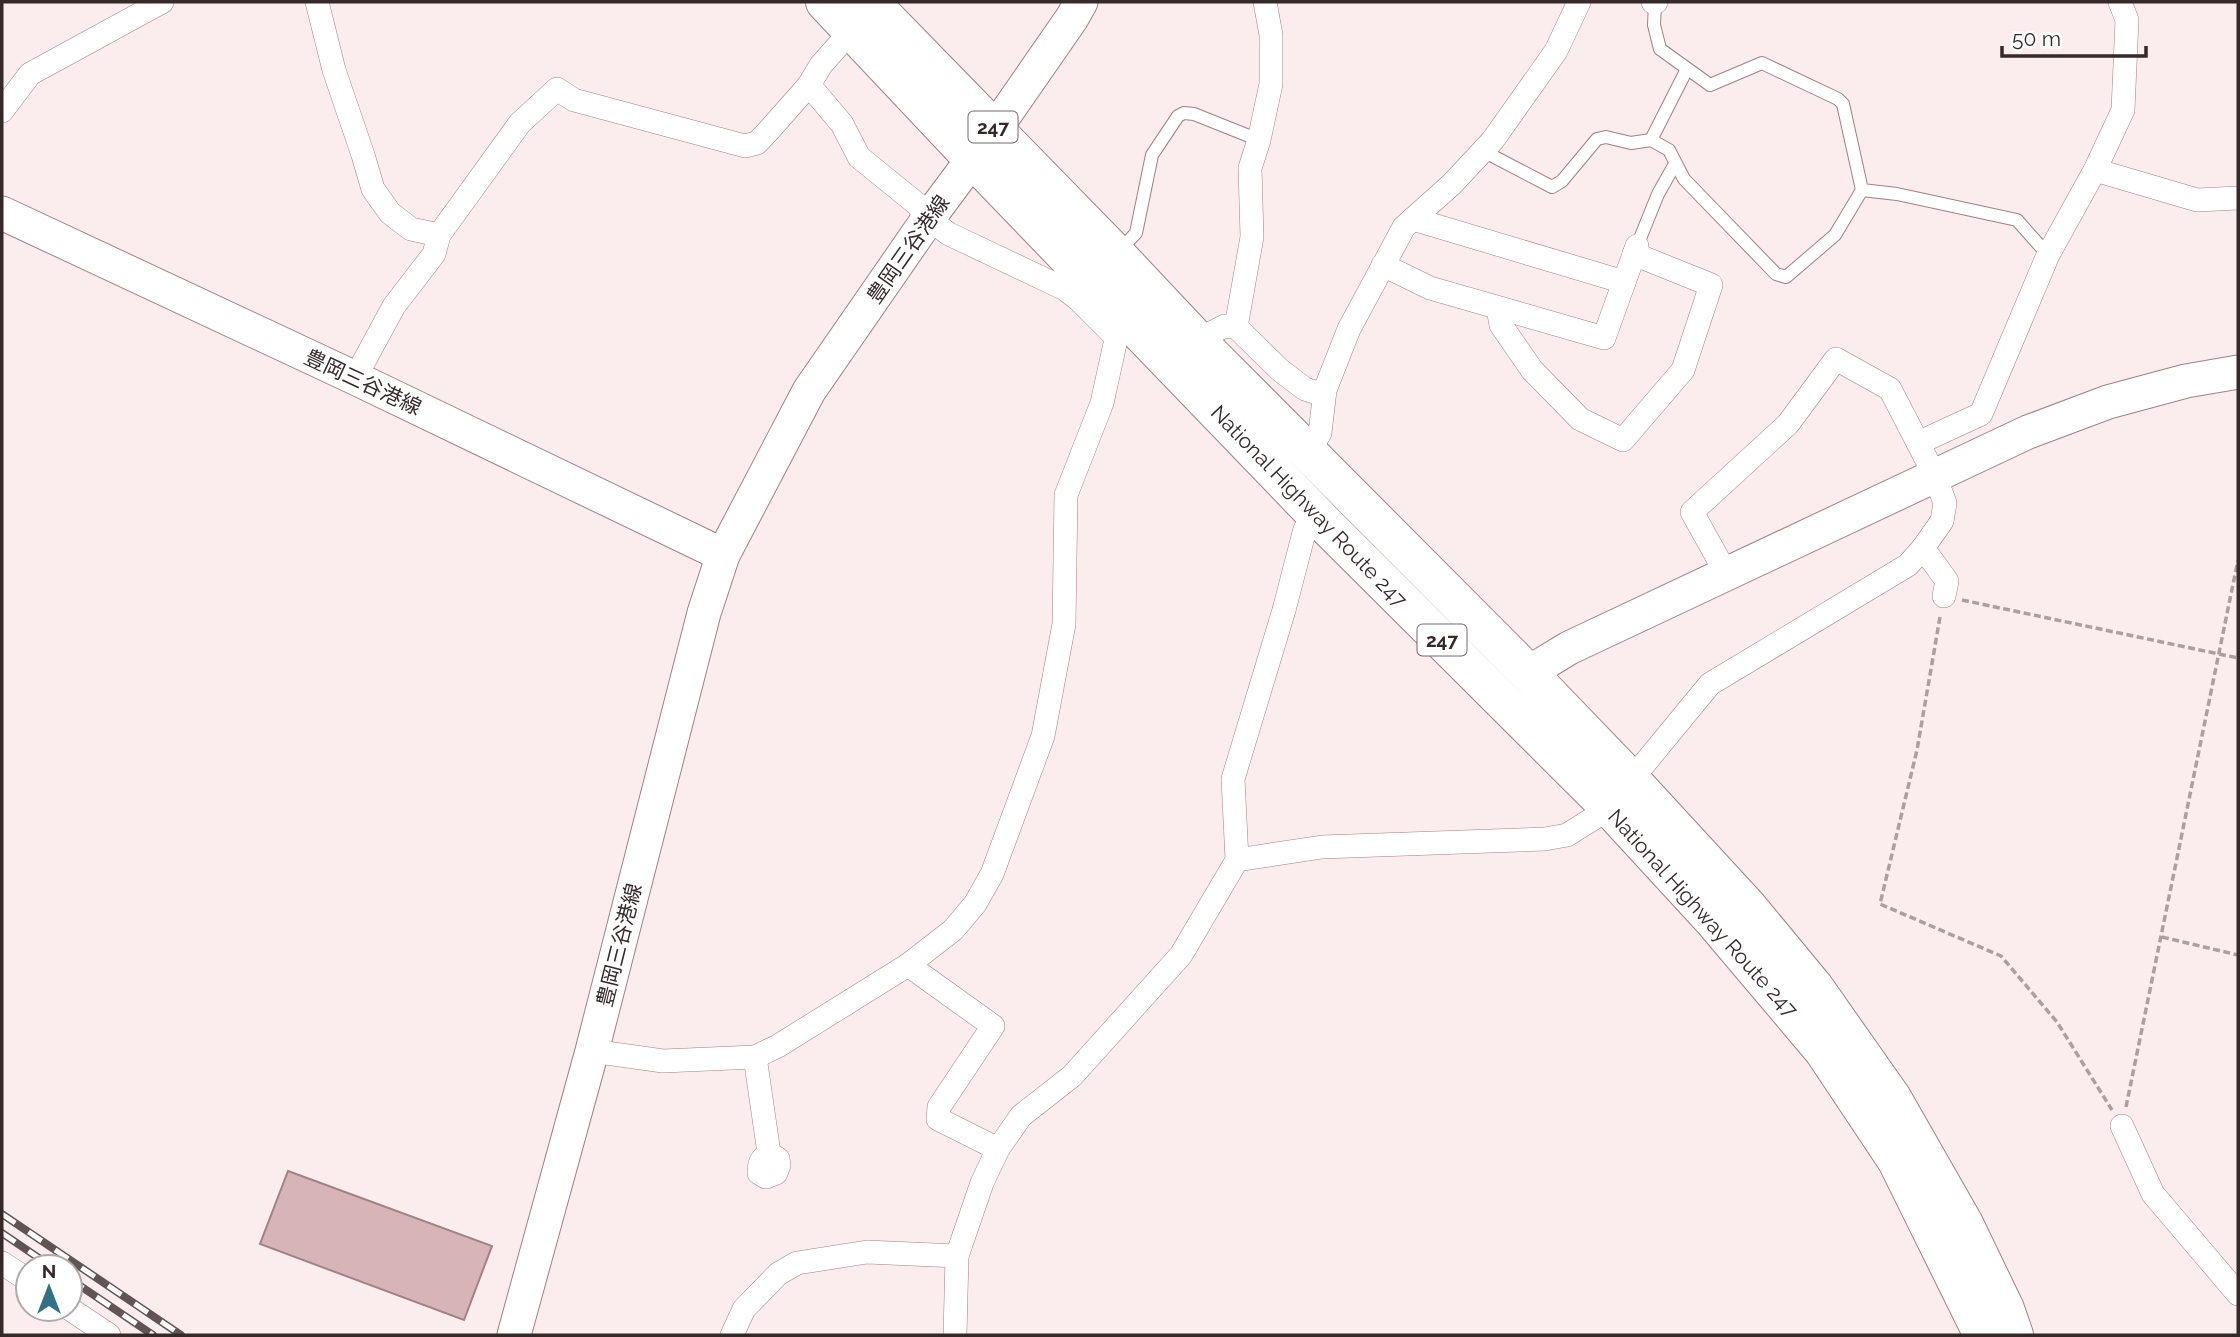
<svg xmlns="http://www.w3.org/2000/svg" width="2240" height="1337" font-family="Raleway,'Noto Sans JP',sans-serif">
<style>
.building{fill:#d7b4b7;stroke:#a28284;stroke-width:2}
.lines{fill:none;stroke-linecap:round;stroke-linejoin:round}
.lane-casing{stroke:#a18183;stroke-width:14}
.street-casing{stroke:#a18183;stroke-width:24}
.secondary-casing{stroke:#a18183;stroke-width:35}
.highway-casing{stroke:#a18183;stroke-width:40}
.path{stroke:#ad9e9f;stroke-width:3.5;stroke-dasharray:7 3.5;stroke-linecap:butt}
.lane{stroke:#fff;stroke-width:12}
.street{stroke:#fff;stroke-width:23}
.secondary{stroke:#fff;stroke-width:33}
.highway{stroke:#fff;stroke-width:38}
.rail-casing{stroke:#615455;stroke-width:8}
.rail{stroke:#fff;stroke-width:5;stroke-dasharray:16;stroke-linecap:butt}
.labels{text-anchor:middle;dominant-baseline:central;stroke-width:7;stroke-linejoin:round;paint-order:stroke}
.shield{fill:#fff;stroke:#72696a;stroke-width:2}
.shield-label{font-size:19px;font-weight:bold;fill:#36292a}
.street-label{font-size:21px;fill:#36292a;stroke:#fff}
</style>
<rect width="100%" height="100%" fill="#fbeced"/>
<path class="building" d="M288,1171L492,1246L464,1320L260,1244Z"/>
<g class="lines">
<g class="lane-casing">
<g id="lane">
<path d="M1655,3L1654,25L1660,49L1710,85L1762,63L1838,99L1843,104L1862,190L1897,194L2017,220L2048,255"/>
<path d="M1651,140L1687,69"/>
<path d="M1483,151L1552,187L1562,181L1597,139L1606,137L1631,143L1651,140L1669,150L1684,179L1776,274L1786,277L1835,235L1862,190"/>
<path d="M1637,246L1658,194L1675,164"/>
<path d="M1119,251L1136,233L1152,155L1178,116L1184,113L1194,114L1259,140"/>
</g>
</g>
<g class="street-casing">
<g id="street">
<path d="M317,2L334,70L363,155L373,189L390,213L411,229L439,235"/>
<path d="M1653,2H1656"/>
<path d="M809,85L842,124L859,157L917,204L928,219L949,234L1065,289L1079,300L1116,337"/>
<path d="M2,111L30,74L162,2"/>
<path d="M2095,170L2197,200L2238,198"/>
<path d="M1413,219L1624,282"/>
<path d="M1383,265L1430,288L1604,338L1637,246"/>
<path d="M1498,308L1501,325L1532,370L1580,419L1623,440L1683,370L1711,285L1634,254"/>
<path d="M1236,327L1252,237L1250,168L1259,140L1271,84V35L1265,2"/>
<path d="M1197,340L1225,326L1236,327L1280,370L1305,389L1324,395"/>
<path d="M355,378L394,306L434,254L439,235L520,123L557,89L574,100L745,146L757,143L771,128L809,85L821,65L852,30"/>
<path d="M1918,443L1981,414L2048,255L2095,170L2123,110L2127,20L2120,2"/>
<path d="M1308,451L1320,433L1325,390L1349,329L1404,227L1452,184L1493,140L1556,51L1579,2"/>
<path d="M1923,548L1947,581L1944,596"/>
<path d="M1631,780L1710,684L1908,565L1923,548L1942,521L1945,503L1935,476L1890,389L1836,359L1788,424L1692,512L1726,573"/>
<path d="M1237,860L1322,847L1545,839L1567,835L1610,808"/>
<path d="M908,965L993,1026L939,1107L938,1119L998,1149"/>
<path d="M592,1051L663,1061L755,1057L778,1046L908,965L953,930L975,904L992,874L1043,736L1064,624L1066,495L1102,403L1122,312"/>
<path d="M755,1057L769,1153L778,1159L779,1165L776,1173L766,1177L759,1173C759,1163 761,1159 769,1153"/>
<path d="M2122,1126L2153,1194L2238,1294"/>
<path d="M2,1263L28,1280"/>
<path d="M70,1309L109,1335"/>
<path d="M732,1335L744,1309L778,1274L797,1263L867,1252L957,1256"/>
<path d="M955,1335L957,1256L982,1183L998,1149L1021,1116L1072,1076L1181,955L1237,860L1233,779L1284,610L1305,529L1320,519"/>
</g>
</g>
<g class="secondary-casing">
<g id="secondary">
<path d="M2,213L355,378L723,555"/>
<path d="M1528,673L1569,648L2028,432L2108,402L2186,381L2238,372"/>
<path d="M514,1335L592,1051L704,613L723,555L809,391L928,219L995,129L1072,18L1081,2"/>
</g>
</g>
<g class="highway-casing">
<g id="highway">
<path d="M825,2L973,159L1320,519L1610,808L1714,921L1823,1050L1897,1161L1983,1335"/>
<path d="M870,2L1116,254L1211,355L1528,673L1631,780L1747,906L1814,987L1892,1098L1964,1224L2005,1309L2014,1335"/>
</g>
</g>
<g class="path">
<path d="M1962,600L2238,658"/>
<path d="M1940,617L1917,750L1880,904L2001,956L2057,1022L2112,1110"/>
<path d="M2162,937L2238,955"/>
<path d="M2126,1107L2238,560"/>
</g>
<use href="#lane" class="lane"/>
<use href="#street" class="street"/>
<use href="#secondary" class="secondary"/>
<use href="#highway" class="highway"/>
<g class="rail-casing">
<g id="rail">
<path d="M2,1214L181,1335"/>
<path d="M2,1233L52,1267"/>
<path d="M70,1279L153,1335"/>
</g>
</g>
<use href="#rail" class="rail"/>
</g>
<g class="labels">
<g class="shield">
<rect x="968.5" y="111.5" width="49" height="31" rx="5"/>
<rect x="1417.5" y="624.5" width="49" height="31" rx="5"/>
</g>
<g class="shield-label">
<text x="993" y="127">247</text>
<text x="1442" y="640">247</text>
</g>
<g class="street-label">
<text transform="translate(908 249) rotate(-55)">豊岡三谷港線</text>
<text transform="translate(363 382) rotate(25)">豊岡三谷港線</text>
<text transform="translate(1309 506) rotate(46)">National Highway Route 247</text>
<text transform="translate(1703 913) rotate(48)">National Highway Route 247</text>
<text transform="translate(619 945) rotate(-76)">豊岡三谷港線</text>
</g>
</g>
<rect width="2240" height="1337" fill="none" stroke="#36292a" stroke-width="7"/>
<g transform="translate(49 1288)"><circle r="33" fill="#ffffff" stroke="#afa9aa" stroke-width="2"/>
<path d="M0-5L12 26L0 18L-12 26Z" fill="#337187"/>
<text y="-10" font-size="19" font-weight="bold" text-anchor="middle" fill="#36292a">N</text>
</g>
<path d="M2002 46v10h144v-10" fill="none" stroke="#36292a" stroke-width="3.5"/>
<text x="2012" y="46" font-size="21" fill="#36292a" stroke="#ffffff" stroke-width="5" paint-order="stroke">50 m</text>
</svg>
